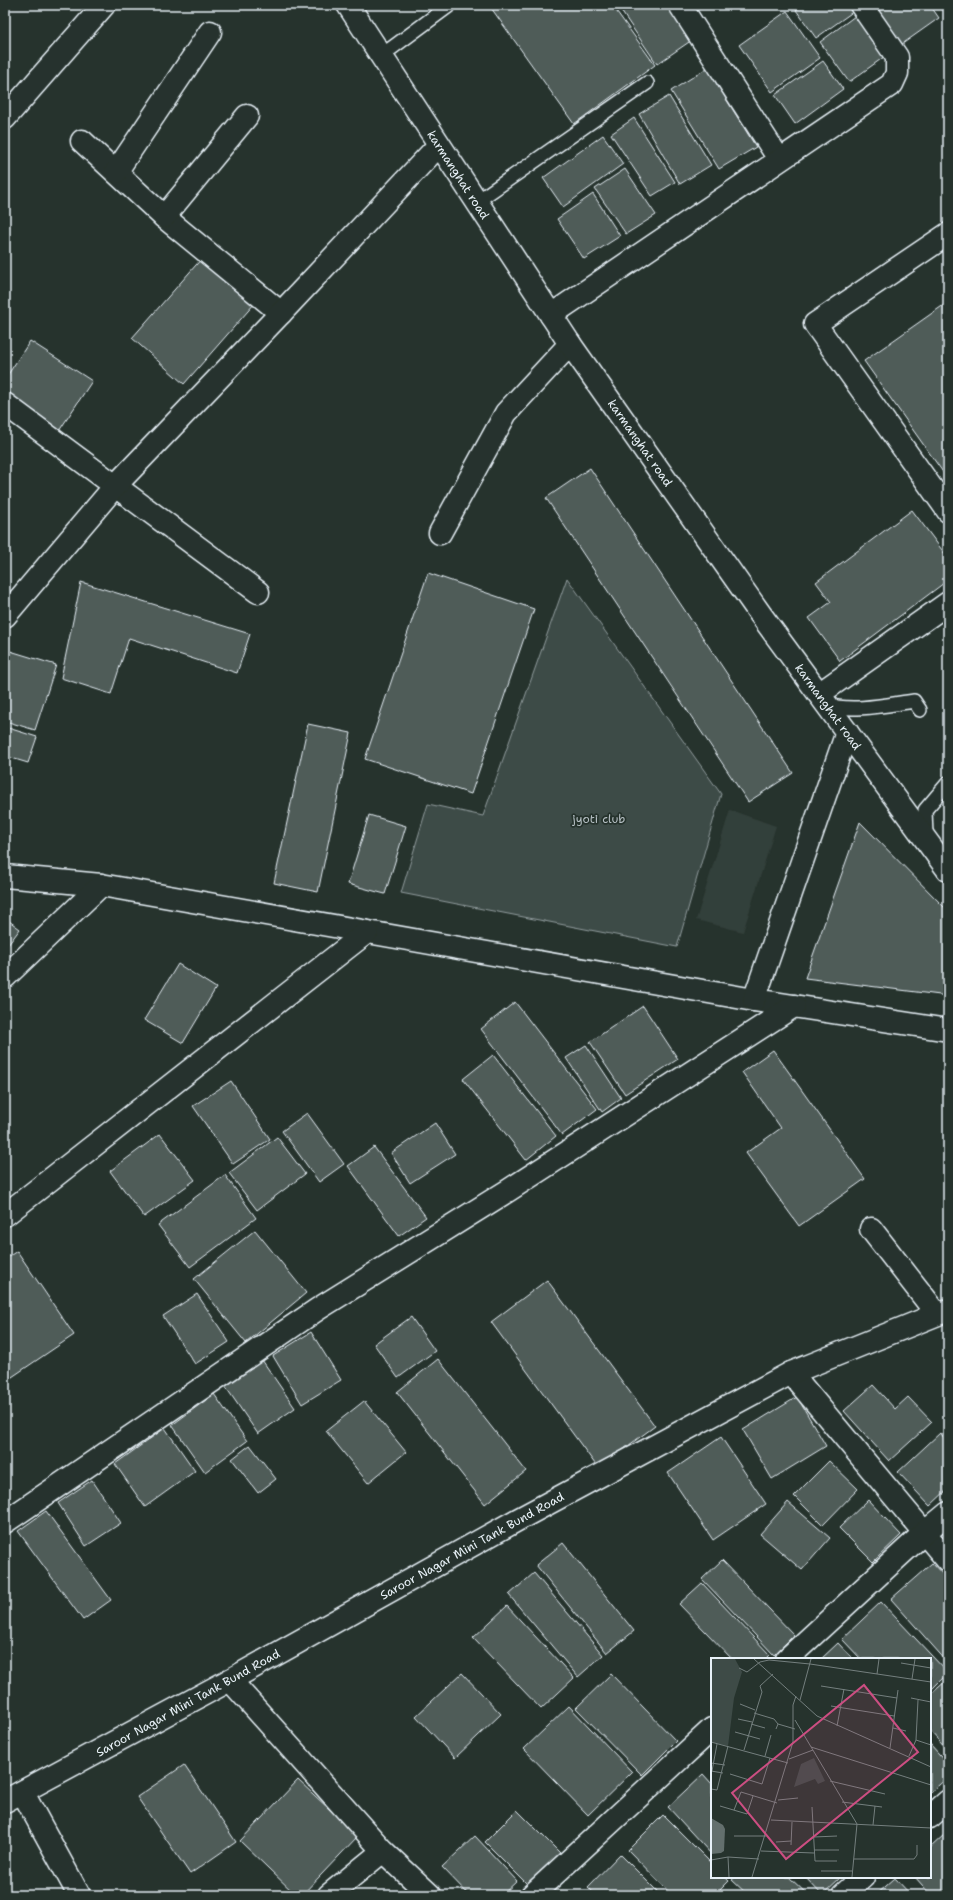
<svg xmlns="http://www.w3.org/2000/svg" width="953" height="1900" font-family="'Shantell Sans',sans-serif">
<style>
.built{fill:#333f3a}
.green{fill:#3e4b47;stroke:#939ea0}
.building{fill:#505c59;stroke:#e8f1f8}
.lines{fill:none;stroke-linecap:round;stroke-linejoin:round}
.service-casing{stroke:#e8f1f8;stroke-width:16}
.minor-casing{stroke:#e8f1f8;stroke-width:25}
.secondary-casing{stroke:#e8f1f8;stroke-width:25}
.service{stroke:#26332d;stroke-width:13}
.minor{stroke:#26332d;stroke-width:22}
.secondary{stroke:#26332d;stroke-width:22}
.labels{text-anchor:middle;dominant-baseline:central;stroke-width:3.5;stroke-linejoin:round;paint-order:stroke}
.street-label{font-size:12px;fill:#e8f1f8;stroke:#26332d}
.park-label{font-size:12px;fill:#b5bfc3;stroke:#26332d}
.inset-road{fill:none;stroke:#747f7e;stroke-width:1}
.view{fill:#cc4e82;fill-opacity:0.15;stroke:#cc4e82;stroke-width:2}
.inset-edge{fill:none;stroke:#e8f1f8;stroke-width:2}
</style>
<rect width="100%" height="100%" fill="#26332d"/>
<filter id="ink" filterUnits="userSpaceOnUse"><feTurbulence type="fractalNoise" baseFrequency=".025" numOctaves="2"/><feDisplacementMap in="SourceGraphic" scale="8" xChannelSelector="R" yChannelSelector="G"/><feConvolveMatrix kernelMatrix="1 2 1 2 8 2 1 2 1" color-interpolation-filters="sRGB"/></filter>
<g filter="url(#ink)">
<path class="built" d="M730,810L776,826L743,932L696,920Z"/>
<path class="green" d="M567,578L721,794L677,947L401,893L428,804L483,816Z"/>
<g class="building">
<path d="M489,5H612L655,65L574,124Z"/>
<path d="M617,5H669L692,40L657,64Z"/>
<path d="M803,5H850L854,11L816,38L796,10Z"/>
<path d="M887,5H930L939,18L898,47L874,14Z"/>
<path d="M787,11L820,58L772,92L739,45Z"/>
<path d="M855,16L884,57L849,82L820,42Z"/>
<path d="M823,61L843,89L795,124L775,95Z"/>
<path d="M707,68L756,147L719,169L671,91Z"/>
<path d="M669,96L711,165L680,184L639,114Z"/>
<path d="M634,118L675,182L652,196L611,134Z"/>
<path d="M603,135L623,164L563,207L543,178Z"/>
<path d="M625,169L656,215L626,234L595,189Z"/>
<path d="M593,194L620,236L584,259L557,219Z"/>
<path d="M203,257L255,303L184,384L132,338Z"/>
<path d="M948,302V473L945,475L864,361Z"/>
<path d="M30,341L92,381L59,431L5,395V379Z"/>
<path d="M590,468L793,773L748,802L546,498Z"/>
<path d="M912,510L948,558V580L840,661L809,618L831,602L816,582Z"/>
<path d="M428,573L534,609L471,794L365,759Z"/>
<path d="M81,582L250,634L237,673L129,638L111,694L61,678Z"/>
<path d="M7,650L56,665L35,730L5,721V655Z"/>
<path d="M308,724L351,733L318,892L274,883Z"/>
<path d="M5,727L37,737L28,763L5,756Z"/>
<path d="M369,815L406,826L385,894L348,884Z"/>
<path d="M860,822L948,911V996L805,978Z"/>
<path d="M5,918L20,929L5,949Z"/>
<path d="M178,964L216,988L183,1043L144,1020Z"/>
<path d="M515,1002L597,1109L562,1135L481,1029Z"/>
<path d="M643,1006L678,1059L625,1094L590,1042Z"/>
<path d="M586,1045L621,1098L602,1112L566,1058Z"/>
<path d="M773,1050L865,1179L799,1226L746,1153L781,1128L742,1072Z"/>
<path d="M493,1055L556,1136L526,1160L463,1079Z"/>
<path d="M231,1081L270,1139L233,1164L193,1106Z"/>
<path d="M307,1113L344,1164L319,1182L282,1131Z"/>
<path d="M435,1123L455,1154L410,1183L391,1153Z"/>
<path d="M160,1134L195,1180L144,1217L110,1171Z"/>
<path d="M277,1137L305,1174L257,1210L229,1173Z"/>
<path d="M374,1147L426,1217L399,1236L348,1166Z"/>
<path d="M225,1175L256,1218L190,1267L158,1225Z"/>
<path d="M255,1230L306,1293L246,1343L194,1279Z"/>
<path d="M17,1251L74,1335L9,1379L5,1373V1259Z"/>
<path d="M547,1280L655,1426L598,1468L491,1322Z"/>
<path d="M197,1294L229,1342L195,1364L163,1316Z"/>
<path d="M411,1317L435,1351L398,1378L374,1344Z"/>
<path d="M311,1332L341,1380L302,1404L273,1356Z"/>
<path d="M260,1357L295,1408L258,1434L223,1383Z"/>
<path d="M438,1359L526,1471L485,1504L397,1392Z"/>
<path d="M873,1385L895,1409L908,1397L932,1422L889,1461L844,1411Z"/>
<path d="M214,1394L247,1441L205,1472L172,1425Z"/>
<path d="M797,1397L826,1446L772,1479L743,1430Z"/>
<path d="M364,1401L406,1452L368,1483L326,1431Z"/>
<path d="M165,1428L195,1471L145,1507L115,1464Z"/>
<path d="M940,1433L948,1442V1489L930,1506L898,1472Z"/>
<path d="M721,1437L766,1504L713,1540L668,1473Z"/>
<path d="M250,1445L276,1479L258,1493L232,1459Z"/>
<path d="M829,1461L858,1489L823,1525L794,1496Z"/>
<path d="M92,1480L121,1523L86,1546L58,1503Z"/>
<path d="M868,1500L901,1535L873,1562L839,1528Z"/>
<path d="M788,1502L830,1538L802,1570L760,1534Z"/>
<path d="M46,1511L111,1600L83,1620L18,1531Z"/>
<path d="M563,1543L634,1631L607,1653L536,1565Z"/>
<path d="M722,1560L794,1635L774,1655L702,1579Z"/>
<path d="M932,1563L948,1580V1663L891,1599Z"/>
<path d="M534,1573L603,1655L578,1677L509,1595Z"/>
<path d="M702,1583L770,1655L766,1659H732L679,1604Z"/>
<path d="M881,1602L948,1673L930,1691V1659H861L842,1639Z"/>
<path d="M507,1606L574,1678L541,1709L473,1638Z"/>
<path d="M838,1643L853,1659H821Z"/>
<path d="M462,1673L501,1714L455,1758L416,1716Z"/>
<path d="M611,1674L676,1741L642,1775L576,1708Z"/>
<path d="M947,1680H948V1751L930,1731V1695Z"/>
<path d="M569,1706L632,1772L588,1815L524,1749Z"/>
<path d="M930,1744L948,1764V1777L930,1793Z"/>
<path d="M184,1765L236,1842L190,1874L137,1797Z"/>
<path d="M703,1774L712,1784V1855L668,1807Z"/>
<path d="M298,1780L358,1836L302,1895H296L240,1841Z"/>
<path d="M517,1810L560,1853L528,1885L485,1842Z"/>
<path d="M663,1815L712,1864V1877H725L729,1881L715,1895H672L628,1850Z"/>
<path d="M945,1834L948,1837V1895H931L915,1877H930V1848Z"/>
<path d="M475,1836L517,1881L502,1895H469L442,1867Z"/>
<path d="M620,1854L661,1895H596L588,1887Z"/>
<path d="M735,1877H789L808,1895H748L732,1880Z"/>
<path d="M805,1877H841L822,1895Z"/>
<path d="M895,1878L911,1895H876Z"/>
</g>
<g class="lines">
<g class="service-casing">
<g id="service">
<path d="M381,56L450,5"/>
<path d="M476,202L647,83"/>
<path d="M826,705C855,712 885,705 914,701L920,710"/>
<path d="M926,835L925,810L948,783"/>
</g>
</g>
<g class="minor-casing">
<g id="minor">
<path d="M680,5L779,159"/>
<path d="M5,118L104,5"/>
<path d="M82,141L164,217L281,313"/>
<path d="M116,172L210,32"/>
<path d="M164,217L247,116"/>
<path d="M948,234L815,324L948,511"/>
<path d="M551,315L892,84L897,73V57L861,5"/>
<path d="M5,404L258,592"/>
<path d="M440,533L506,413L570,344"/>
<path d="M5,616L115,486L281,313L439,145"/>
<path d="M819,694L948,603"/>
<path d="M5,876L101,885L754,1000L948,1030"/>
<path d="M5,977L101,885"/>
<path d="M754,1000L847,732"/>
<path d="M5,1215L367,932"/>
<path d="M871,1229L937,1314"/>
<path d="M791,1373L948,1561"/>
<path d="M5,1522L318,1309L509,1190L794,1006"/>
<path d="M787,1659L924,1533L948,1513"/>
<path d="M230,1680L383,1851L430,1895"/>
<path d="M23,1793L79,1895"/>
<path d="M930,1817L948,1801"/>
<path d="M329,1895L383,1851"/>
<path d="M532,1895L712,1729"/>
<path d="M843,1895L863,1877"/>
</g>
</g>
<g class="secondary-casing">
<g id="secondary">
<path d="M348,5L570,344L761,615L948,870"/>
<path d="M5,1801L230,1680L519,1519L791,1373L948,1310"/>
</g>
</g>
<use href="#service" class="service"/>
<use href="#minor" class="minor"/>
<use href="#secondary" class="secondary"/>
</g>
</g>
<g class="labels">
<g class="street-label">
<text transform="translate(458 175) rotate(57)">karmanghat road</text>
<text transform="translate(640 443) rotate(55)">karmanghat road</text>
<text transform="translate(828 707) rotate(54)">karmanghat road</text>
<text transform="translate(472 1546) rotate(-29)">Saroor Nagar Mini Tank Bund Road</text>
<text transform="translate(188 1703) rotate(-29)">Saroor Nagar Mini Tank Bund Road</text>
</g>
<g class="park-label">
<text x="599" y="819">jyoti club</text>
</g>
</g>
<g transform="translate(711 1658)">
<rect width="220" height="220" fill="#26332d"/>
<path d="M0,1H24L31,14L23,40L17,88L0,84ZM103,100L114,123L107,126L104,121L83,129L90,106Z" fill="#3e4b47"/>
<path d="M0,160L12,167L14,171L13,193L10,195L0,196Z" fill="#636f6d"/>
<path class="inset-road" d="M43,1L106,58L220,109M190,5L220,10M28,10L36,14L49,4L58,2L99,6L220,24M166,16L168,1M201,21L204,1M110,28L186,40M200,40L220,44M89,42L100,1M29,46L44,52M120,48L183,58M43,55L63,61L67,66M27,61L41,64M84,62L146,166L141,219M40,66L54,70M126,68L133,31M182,70L195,73M65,71L67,66L84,71M24,74L49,81M205,82L220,87M0,84L77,105M100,89L220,127M179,90L187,32M33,92L51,34L49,28L62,16M54,98L60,77M198,98L205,82L207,42M78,101L102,92M0,105L14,107M0,113L12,115M1,113L6,86M19,116L51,126L59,100M119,123L174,136M0,131L6,132L17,88M67,142L87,140M131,144L171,149M9,148L36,156L42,138M101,149L104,203H126M23,152L30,134L66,145M60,162L220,170M162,167L164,148M23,178H55M103,179L126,178M65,184L80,183M80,187L81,164M103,192H128M50,193L103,195M17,199L18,219M143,201H203L206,197V187M0,202L17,199L48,201M110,213H141M41,219L82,84V47L85,38"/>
<path class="view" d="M153,27L207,94L75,201L21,135Z"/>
<rect width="220" height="220" class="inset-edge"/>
</g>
<rect width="953" height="1900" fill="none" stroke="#26332d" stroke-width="20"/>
<rect x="10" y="10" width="933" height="1880" fill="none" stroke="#e8f1f8" stroke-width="1.5" filter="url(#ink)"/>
</svg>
